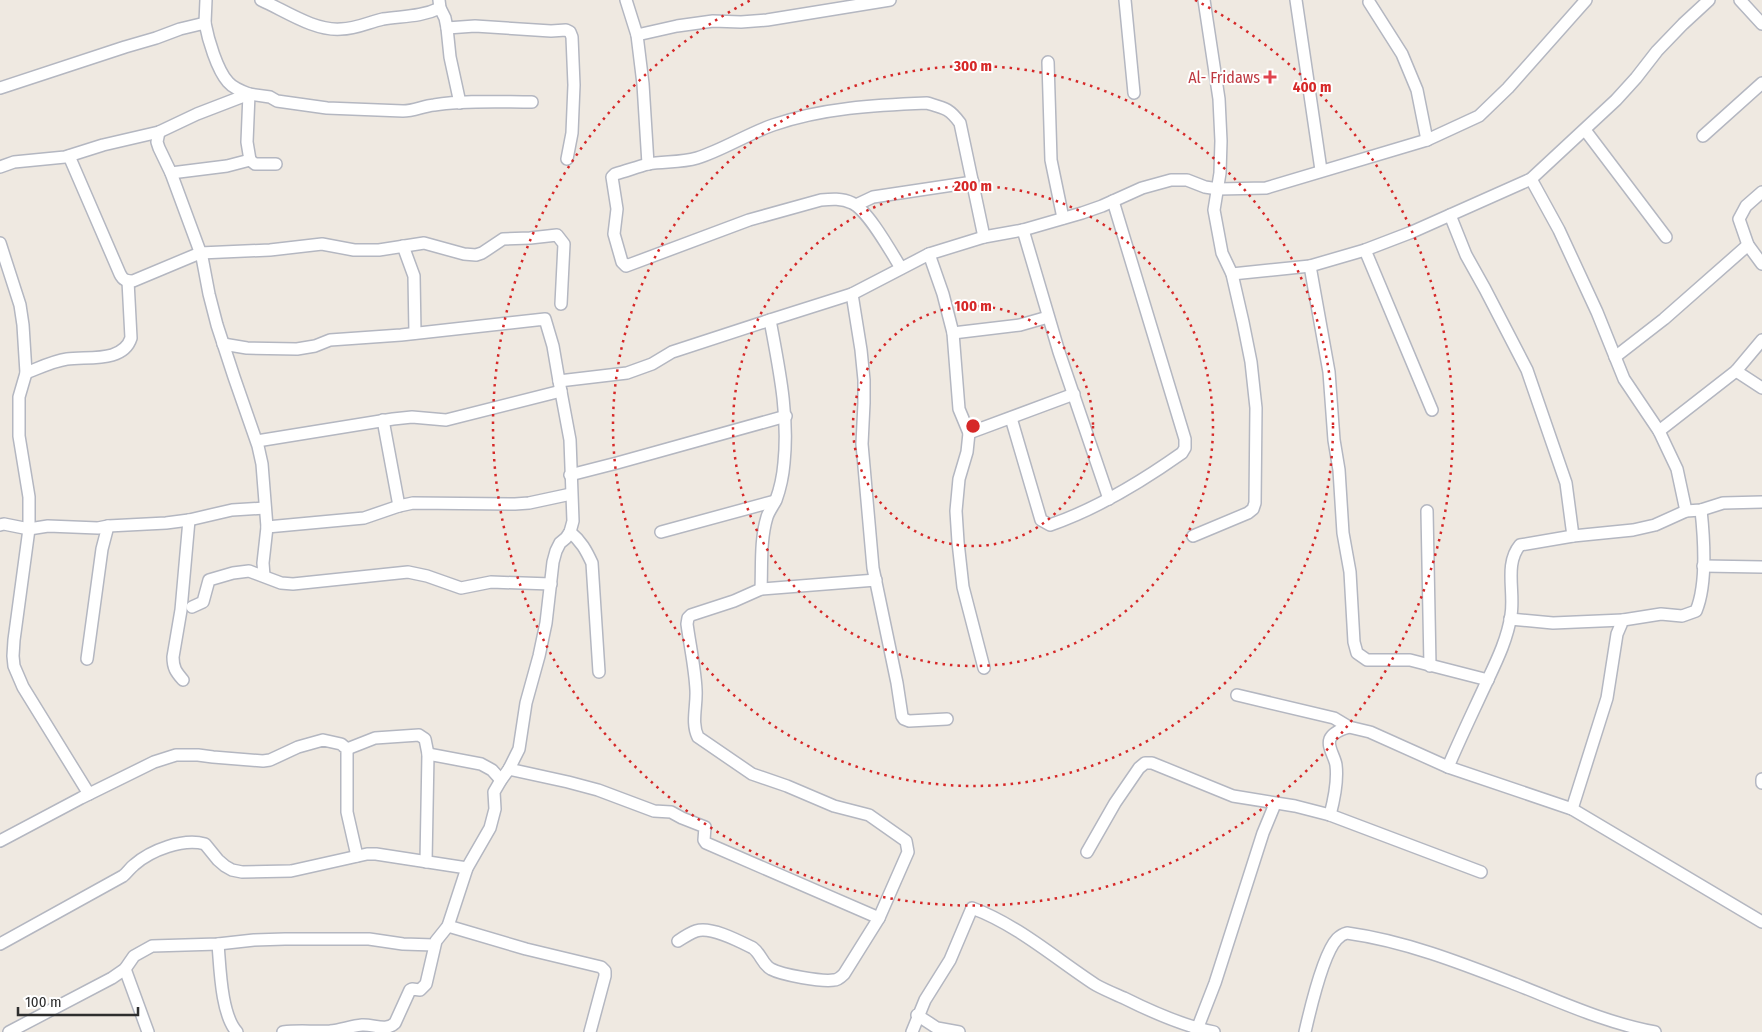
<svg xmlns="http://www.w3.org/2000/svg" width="1762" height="1032" font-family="'Fira Sans Condensed',sans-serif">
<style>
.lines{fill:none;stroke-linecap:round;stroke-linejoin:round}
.minor-casing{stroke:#b4b7c1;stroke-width:14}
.minor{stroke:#fff;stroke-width:11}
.ring{fill:none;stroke:#d62828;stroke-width:2.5;stroke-dasharray:2.5 5}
.health-dot{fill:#e0444e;stroke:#fff;stroke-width:2}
.labels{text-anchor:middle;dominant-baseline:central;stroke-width:4;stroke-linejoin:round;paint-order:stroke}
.health-label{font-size:16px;fill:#be3a42;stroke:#fff;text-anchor:end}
.centre{fill:#d62828;stroke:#fff;stroke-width:2.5}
.ring-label{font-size:15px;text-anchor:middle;font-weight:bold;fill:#d62828;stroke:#fff;stroke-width:4;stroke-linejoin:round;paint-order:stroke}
</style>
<rect width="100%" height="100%" fill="#efe9e1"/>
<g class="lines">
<g class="minor-casing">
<g id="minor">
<path d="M261,0C286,11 314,31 341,29C356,29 369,22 383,19C403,16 421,17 440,8"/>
<path d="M439,0L440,8L445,18L447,28L475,26L551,31L566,30L570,32L572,37L574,85L572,133L567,159"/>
<path d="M626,0L637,35L643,84L648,164"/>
<path d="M1125,0L1134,93"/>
<path d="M1296,0L1321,170"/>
<path d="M1740,0L1762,24"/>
<path d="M1369,2L1402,54L1417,90L1427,140"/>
<path d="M205,23L206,0"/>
<path d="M447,28L450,57L460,103"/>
<path d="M637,35L677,26L713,21L741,22L767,20L890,0"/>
<path d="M1048,62L1051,160L1063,218"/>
<path d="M0,88L125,47L156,38L180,29L205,23C208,39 217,70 228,82C233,88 241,91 249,94L247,142L250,160L255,164H276"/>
<path d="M1585,130L1666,237"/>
<path d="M159,132L157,142L159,148L171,173L202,257L209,294L217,325L234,377L258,446L262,464L267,527L263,563L264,576"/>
<path d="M1703,136L1762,83"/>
<path d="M69,156L120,274C123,280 126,281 133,281L200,253L270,250L322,244L354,250H379L424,243L464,254L476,255L482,253L503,239L530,238L557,235L564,244L561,304"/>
<path d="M0,167L14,162L65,157L103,145L159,132L197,114L249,94L270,97L277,101L327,108L403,111C414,111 423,106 434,105C465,100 500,102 532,102"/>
<path d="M171,173L227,166L250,160"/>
<path d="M1531,179L1559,230L1597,312L1624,379L1659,431L1667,448L1677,469L1686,511"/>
<path d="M1762,192L1746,206L1739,219L1748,245L1762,264"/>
<path d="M856,205L873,197L973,182"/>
<path d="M1450,215L1466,255L1485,289L1527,370L1566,483L1573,536"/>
<path d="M1023,230L1059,352L1109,499"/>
<path d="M0,243L20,305L23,325L26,373L19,397V436L29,497V529L14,640L13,656L14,666L23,687L89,794"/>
<path d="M403,246L414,276L415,333"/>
<path d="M1365,250L1432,410"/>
<path d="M929,254L943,294L953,333L959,409L969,433L967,452L959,479L956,511L958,542L963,587L984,668"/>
<path d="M1310,266L1329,372L1334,440L1339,470L1343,533L1350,572L1354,642L1357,653L1367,660H1410L1488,680"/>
<path d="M901,268C891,252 868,210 852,203C842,198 831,199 821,200L749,220L626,266L622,262L614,234L617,209L612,177L615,174C626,171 637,167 648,164C664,161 680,163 697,158C723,150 747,134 773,125C822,108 875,105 927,103C944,108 949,108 960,123L984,237"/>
<path d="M1232,274L1310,266L1365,250L1412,232L1531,179L1616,100L1636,78L1657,51L1683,24L1709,0"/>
<path d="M852,294L861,350L864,380V403L862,444L873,568L897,683L902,716L904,719L909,721L947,719"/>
<path d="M953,333L1020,325L1048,317"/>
<path d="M223,344L247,348L297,349L315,346L330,340L401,335L545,319L553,346L559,381L627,373L652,364L672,352L770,320"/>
<path d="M1615,357L1664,319L1748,245"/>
<path d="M1736,371L1762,388"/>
<path d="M26,373C39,368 53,361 67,359C87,356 123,363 131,338L128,281"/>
<path d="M1011,418L1041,520L1050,525C1097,509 1141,482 1182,453L1185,448V439L1113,201"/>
<path d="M383,420L399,506"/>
<path d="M1659,431L1736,371L1762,340"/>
<path d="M969,433L1074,394"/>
<path d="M257,441L393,419L412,417L446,420L561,391"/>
<path d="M570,475L617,463L786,416"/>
<path d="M1427,511L1430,666"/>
<path d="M0,525L4,524L29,529L48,526L98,528L108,526L166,523L189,520L232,510L265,508"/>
<path d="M267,527L364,518L399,506L413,503L515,504L529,503L571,494"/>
<path d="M570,532C581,541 586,550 592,563L599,672"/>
<path d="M661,532L775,501"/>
<path d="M1193,536L1248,513L1253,509L1255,503L1256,408L1251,362L1243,322L1232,274L1222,253L1214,210L1220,173L1221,141L1219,99L1204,0"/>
<path d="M1703,566L1762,567"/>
<path d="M761,589L876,580"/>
<path d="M192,607L203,602L209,580L233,573L249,571L281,583L293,584L408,572L427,576L461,588L491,582L551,584"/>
<path d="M1510,619L1553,623L1623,620"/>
<path d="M87,659L102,549L108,526"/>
<path d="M183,680C176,672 173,668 173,657L181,610L189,520"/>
<path d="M1237,695L1334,718L1349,727L1370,732L1448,767L1572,809L1762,922"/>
<path d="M347,749L375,738L419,735L425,739L428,754L426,862"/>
<path d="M428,754L481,764L492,770L501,780"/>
<path d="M1448,767C1459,741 1471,716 1483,690C1494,666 1507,642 1511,615C1515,592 1504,564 1520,545L1573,536L1633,530L1655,525L1686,511L1701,510L1723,503L1762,502"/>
<path d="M509,769L568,782L598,790L654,811L671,812L682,818L705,827L704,840L706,843L879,918"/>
<path d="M1762,783V779"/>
<path d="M1572,809L1607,698L1617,634L1623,620L1661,614L1682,616L1696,611C1707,585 1704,538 1701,510"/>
<path d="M1330,815C1334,800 1338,781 1336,765C1335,757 1327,747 1330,739C1333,732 1342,729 1349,727"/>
<path d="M0,841L81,798L154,762L176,755H198L213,757L263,761L270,760L298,747L323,740L341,744L347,749V812L357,856"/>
<path d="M1087,852L1115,803L1139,768L1145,763H1152L1233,796L1295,806L1330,815L1481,872"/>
<path d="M448,926L526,949L601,967L605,971V976L590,1032"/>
<path d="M678,941C684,937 690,933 696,931C711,926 739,941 753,948C761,954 763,965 771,969C782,975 822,982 834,980C838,980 841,977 844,974L879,918L908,852L906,841L869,815L834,806L787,786L752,774L698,737C691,723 697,706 696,690C695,668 690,646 687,624L688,618L691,615L734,601L761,589C762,566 760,540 767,517C769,511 773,506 776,500C780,489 783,475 784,463C789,414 779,369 770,320L852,294L929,254L984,237L1023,230L1082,213L1102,206L1142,188L1171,180H1187L1205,187L1218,189L1266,188L1427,140L1479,116L1508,88L1586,0"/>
<path d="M0,944L123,876C127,873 130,868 134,865C151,850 183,838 205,844L218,860L225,866L232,870L242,872L291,871L367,854H376L467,868"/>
<path d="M218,944C220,967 221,1015 237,1032"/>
<path d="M125,969L148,1032"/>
<path d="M917,1015L937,1028L959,1032"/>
<path d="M9,1032L112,978L125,969L134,956L152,946L218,944L254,940L285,939H369L403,944L434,945"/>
<path d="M283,1032C299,1030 314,1032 330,1031C341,1030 351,1026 362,1025C373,1024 386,1032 395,1023L410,990L412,989L420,990L426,984L436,941L448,926L467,868L490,828L495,809L494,792L501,780L509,769L519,749L526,703L539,656L546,623L553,562L556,551L560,543L566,538L570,532L573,521L570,440L559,381"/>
<path d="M912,1032L925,1000L950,960L972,908C1018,925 1056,959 1096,985C1105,990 1115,994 1124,998C1152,1012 1183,1026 1214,1032"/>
<path d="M1196,1032L1215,983L1263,833L1275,804"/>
<path d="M1305,1032C1310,1010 1323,954 1337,939C1340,936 1343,934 1347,933C1405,941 1461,963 1515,984C1561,1002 1606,1023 1655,1032"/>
</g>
</g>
<use href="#minor" class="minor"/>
</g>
<g class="ring">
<circle cx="973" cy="426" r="120"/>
<circle cx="973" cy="426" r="240"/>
<circle cx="973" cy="426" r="360"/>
<path d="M1195 0A480 480 0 1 1 751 0"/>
</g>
<path class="health-dot" d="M1267.5 69.5h5v5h5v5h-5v5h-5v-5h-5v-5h5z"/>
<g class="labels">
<g class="health-label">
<text x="1260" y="77">Al- Fridaws</text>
</g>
</g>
<circle cx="973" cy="426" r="8" class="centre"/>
<g class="ring-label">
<text x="973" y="71">300 m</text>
<text x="1312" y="92">400 m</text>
<text x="973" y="191">200 m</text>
<text x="973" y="311">100 m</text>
</g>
<path d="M18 1007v8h120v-8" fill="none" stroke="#2e2e2e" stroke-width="2.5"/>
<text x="25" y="1007" font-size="15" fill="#2e2e2e" stroke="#ffffff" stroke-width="4" paint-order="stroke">100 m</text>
</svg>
